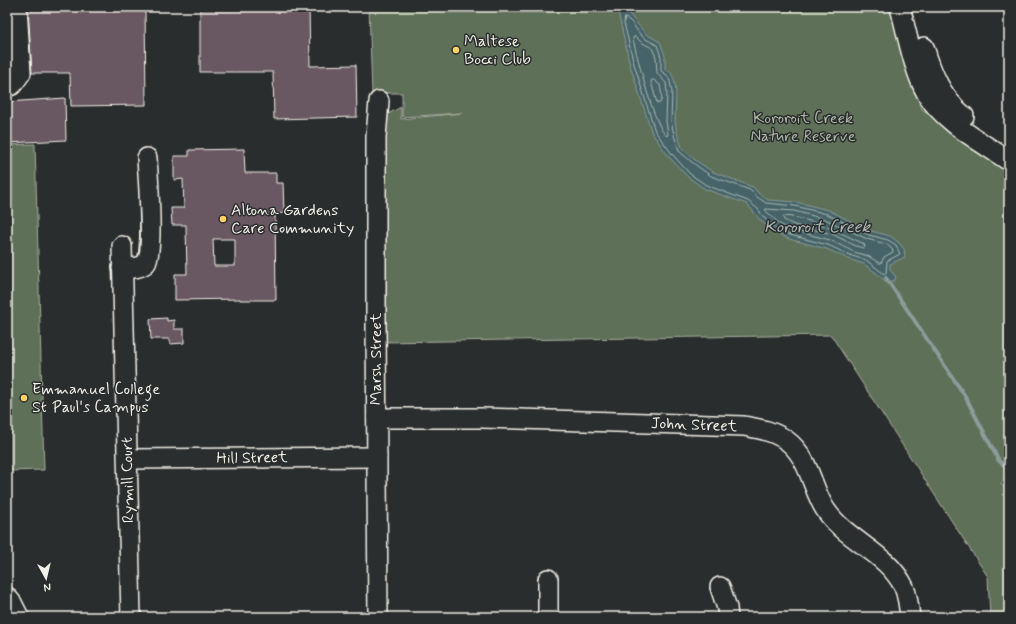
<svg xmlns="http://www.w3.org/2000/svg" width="1016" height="624" font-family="Mynerve,sans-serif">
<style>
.green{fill:#5e6f59;stroke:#a9b0a0}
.water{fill:#456467;stroke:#8b9c9b}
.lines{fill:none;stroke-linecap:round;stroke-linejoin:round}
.shore{stroke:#aeb9b4;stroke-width:1}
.stream{stroke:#8b9c9b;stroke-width:4}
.building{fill:#695862;stroke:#f4f1e8;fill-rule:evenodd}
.minor-casing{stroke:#f4f1e8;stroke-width:22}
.minor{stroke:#2a2d2e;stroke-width:19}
.poi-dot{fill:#ffd166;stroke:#2a2d2e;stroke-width:1.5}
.labels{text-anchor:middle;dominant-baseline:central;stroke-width:3;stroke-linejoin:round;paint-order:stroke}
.poi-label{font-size:16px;fill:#f4f1e8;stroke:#2a2d2e;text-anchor:start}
.park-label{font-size:16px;fill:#b0b6a8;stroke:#2a2d2e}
.street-label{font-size:16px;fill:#f4f1e8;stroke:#2a2d2e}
.water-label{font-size:17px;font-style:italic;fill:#aeb9b4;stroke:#2a2d2e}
</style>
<rect width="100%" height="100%" fill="#2a2d2e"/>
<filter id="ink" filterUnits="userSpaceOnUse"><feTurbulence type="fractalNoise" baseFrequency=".025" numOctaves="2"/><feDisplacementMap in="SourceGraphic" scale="8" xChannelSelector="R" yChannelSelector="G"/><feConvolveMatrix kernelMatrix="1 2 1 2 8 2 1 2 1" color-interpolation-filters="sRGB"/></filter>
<g filter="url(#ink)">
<g class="green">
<path d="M369,7H889L922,109L1009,169V471L1001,484L1009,491V617H990L988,577L831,335L382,342L381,123L388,114L401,107V119L462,113L402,117V93H372Z"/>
<path d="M35,144L44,470L7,471V145Z"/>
</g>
<path class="water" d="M617,7H627L629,14L646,34L660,42L665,56V70L670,71L674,79L676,91L675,121L677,133L682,148L695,160L713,172L753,187L759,194L768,200L796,202L828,210L871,231L890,236L898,242L904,249L905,257L890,264V270L896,277L894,281H885L879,275L864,264L851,260L827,249L789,239L776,233L761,221L747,204L705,189L688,177L669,157L652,133L630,65Z"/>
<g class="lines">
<g class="shore">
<path d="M625,18C633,20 636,31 642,36C646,40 652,42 657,45L661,57V71L667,75L670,81L672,92L671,121L674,135L679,151L693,163L711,176L750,190L757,197L766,203L795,206L827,214L869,235L888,240L896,245L900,254L887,261L886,274H884L866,260L852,256L828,245L790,235L778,230L764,218L758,209L748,201L706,185L690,174L672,154L655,131L634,64L624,23Z"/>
<path d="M634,37H636L641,42L652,48L656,57L657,73L666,83L667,92L666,121L668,134L667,136C655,130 637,56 633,39Z"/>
<path d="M652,80H654L660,85C661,91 663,98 660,103H657L651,82Z"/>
<path d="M766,209L794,211L825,219L867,239L886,244L892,249L893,252L884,257L881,263H879L868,256L854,252L830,240L792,230L781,225L766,211Z"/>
<path d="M785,216C814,219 839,232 864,244L865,247L863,248L856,246L832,234L794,225L784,220L783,217Z"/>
</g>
<path class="stream" d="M886,278L965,396L999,461L1009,469"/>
</g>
<g class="building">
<path d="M28,7H145L146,105L71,106L70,73H32Z"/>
<path d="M200,7H309L310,66L356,65L357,117L274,119L273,72H200Z"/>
<path d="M65,98L66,140L7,143V102Z"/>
<path d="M244,149L245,173H276V183H283L284,213L275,214L276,300H240V299L175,300V274H187L186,225H172L171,208H184L183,179L174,180V156H189V150ZM213,239H235V266H214Z"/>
<path d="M167,318V321L174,320V329H184V343L170,344V339H151L150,319Z"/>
</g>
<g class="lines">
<g class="minor-casing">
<g id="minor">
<path d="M900,7C907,33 914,72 927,94C943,122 983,143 1009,161"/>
<path d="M924,47C932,74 942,98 964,116"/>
<path d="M7,87L12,85L21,73L17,7"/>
<path d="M122,246L131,617"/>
<path d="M122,268C130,268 140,269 146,263C154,253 148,174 147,158"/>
<path d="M377,418H483L744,426C761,429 778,432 791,444C810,462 812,488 825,509C846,541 887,552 904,587C908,597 909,607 910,617"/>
<path d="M128,459L377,457"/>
<path d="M548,579V617"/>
<path d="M720,587L727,608L728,617"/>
<path d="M7,597L12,603L19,617"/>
<path d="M378,617L376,325V137L379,101"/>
</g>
</g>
<use href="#minor" class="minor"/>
</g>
</g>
<g class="poi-dot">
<circle cx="456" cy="50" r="4"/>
<circle cx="223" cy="219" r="4"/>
<circle cx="24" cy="398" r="4"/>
</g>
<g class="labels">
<g class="poi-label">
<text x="464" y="41">Maltese<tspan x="464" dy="18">Bocci Club</tspan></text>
<text x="231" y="210">Altona Gardens<tspan x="231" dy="18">Care Community</tspan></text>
<text x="32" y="389">Emmanuel College<tspan x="32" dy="18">St Paul's Campus</tspan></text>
</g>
<g class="park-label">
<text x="803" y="118">Kororoit Creek<tspan x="803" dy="18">Nature Reserve</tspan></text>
</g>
<g class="street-label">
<text transform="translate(376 359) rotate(-90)">Marsh Street</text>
<text transform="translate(694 425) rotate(2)">John Street</text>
<text transform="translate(252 458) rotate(-1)">Hill Street</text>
<text transform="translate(128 480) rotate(-91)">Rymill Court</text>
</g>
<g class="water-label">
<text x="817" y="227">Kororoit Creek</text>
</g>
</g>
<rect width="1016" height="624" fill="none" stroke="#2a2d2e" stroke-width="24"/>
<rect x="12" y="12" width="992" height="600" fill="none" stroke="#f4f1e8" stroke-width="1.5" filter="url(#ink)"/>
<g transform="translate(46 578) rotate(172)" stroke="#2a2d2e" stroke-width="3" paint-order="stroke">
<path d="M0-3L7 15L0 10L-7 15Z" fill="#f4f1e8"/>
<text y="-6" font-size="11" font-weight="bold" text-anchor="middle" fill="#f4f1e8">N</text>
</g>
</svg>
